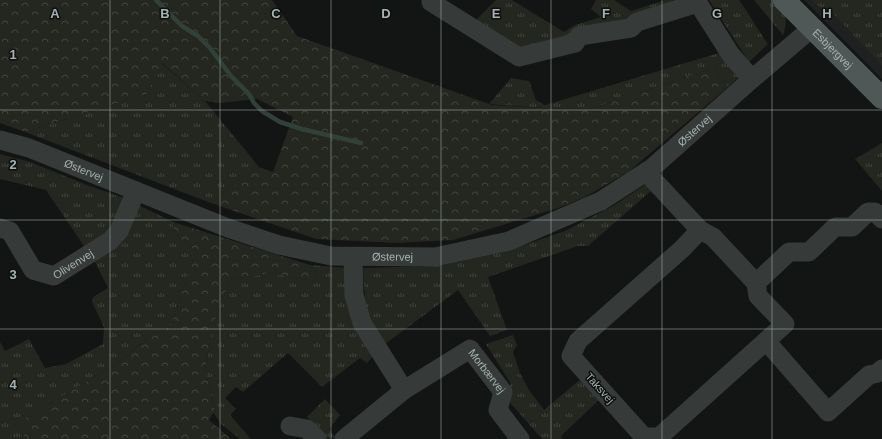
<svg xmlns="http://www.w3.org/2000/svg" width="882" height="439" font-family="Arial,sans-serif">
<style>
.built{fill:#1f2121}
.grass{fill:url(#grass-tufts)}
.forest{fill:url(#forest-crowns)}
.lines{fill:none;stroke-linecap:round;stroke-linejoin:round}
.stream{stroke:#314039;stroke-width:4.5}
.minor{stroke:#363b3a;stroke-width:19}
.major{stroke:#505857;stroke-width:22}
.grid{fill:none;stroke:#a5b4b0;stroke-width:1;stroke-opacity:0.55}
.labels{text-anchor:middle;dominant-baseline:central;stroke-width:3;stroke-linejoin:round;paint-order:stroke}
.street-label{font-size:11px;fill:#a5b4b0;stroke:#0e0f0f}
.grid-label{font-size:13px;text-anchor:middle;font-weight:bold;fill:#a5b4b0;stroke:#0e0f0f;stroke-width:3;stroke-linejoin:round;paint-order:stroke}
</style>
<defs>
<pattern id="grass-tufts" width="24" height="20" patternUnits="userSpaceOnUse"><rect width="24" height="20" fill="#24271f"/><path d="M3 7l-1-3M5 7V3M7 7l1-3M15 17l-1-3M17 17v-4M19 17l1-3" fill="none" stroke="#41443d"/></pattern>
<pattern id="forest-crowns" width="20" height="18" patternUnits="userSpaceOnUse"><rect width="20" height="18" fill="#24271f"/><path d="M2 6a3 3 0 1 1 6 0M12 15a3 3 0 1 1 6 0" fill="none" stroke="#41443d"/></pattern>
</defs>
<rect width="100%" height="100%" fill="#131414"/>
<path class="built" d="M804,0H882V79Z"/>
<g class="grass">
<path d="M496,0H512L564,32L575,25L601,17L591,9L596,0H614L631,11L665,0H674L672,5L627,21L521,50L473,23Z"/>
<path d="M709,0H739C749,14 757,29 768,44L749,62Z"/>
<path d="M754,0H773C785,13 789,17 783,35Z"/>
<path d="M812,0H882V65L827,7L824,11Z"/>
<path d="M719,53L739,77L728,87L714,68L590,109L546,108L489,104L511,78L529,81L536,100L545,105Z"/>
<path d="M161,63L205,101L259,167L236,181L211,203L25,132L147,94Z"/>
<path d="M882,143V191L855,159Z"/>
<path d="M0,154L30,162L87,185L124,198L173,222L174,234L196,251L171,325L139,345L118,363L15,424L27,439H0V342L5,351L29,339L45,368L66,364L103,344L104,327L92,302L93,297L108,288L95,262L46,190L0,179Z"/>
<path d="M646,184L651,191L588,246H578L488,277L507,330L490,336L458,290L385,344L366,315L363,268L439,266L510,250L565,231L613,206Z"/>
<path d="M310,265L347,268L373,356L367,363L360,358L322,387L288,353L243,392L236,387L225,398L236,409L230,415L251,439H240L221,424L213,412L215,409L205,370L213,325L230,280L269,273L314,281L317,276Z"/>
<path d="M513,335L517,345L513,352L520,373L529,390L544,410L583,377L600,399L561,436L563,439H542L506,398L507,387L511,384L486,344Z"/>
<path d="M325,399L340,415L329,429L336,438L327,439L307,417Z"/>
</g>
<g class="forest">
<path d="M0,0H272L297,36L492,105L546,108L590,109L714,68L728,87L628,172L583,198L558,208L453,240L397,243L316,239L211,203L236,181L259,167L273,172L293,117L257,99L221,103L205,101L162,63L147,94L25,132L0,123Z"/>
<path d="M173,222L310,265L317,276L314,281L269,273L230,280L213,325L205,370L215,410L209,420L231,439H27L15,424L118,363L139,345L171,325L196,251L174,234Z"/>
</g>
<g class="lines">
<path class="stream" d="M156,0L182,26L198,36L210,48L231,76L249,94L254,103L262,111L280,122L302,129L361,143"/>
<g class="minor">
<path d="M696,0L731,55L752,79"/>
<path d="M431,2L519,57L575,43L579,36L631,28L637,22L698,3"/>
<path id="s1" d="M0,140L29,148L228,228L279,245L331,256L435,257L509,241L601,201L652,168L752,79L812,28"/>
<path d="M646,172L700,230L713,237L756,283L758,296L785,324L659,437H644L571,356L578,341L682,249L700,230"/>
<path id="s2" d="M0,228L10,231L33,270L54,276L110,241L119,231L136,191"/>
<path d="M353,257L354,295L362,323L404,390"/>
<path d="M756,283L789,252H809L835,227H852L868,212H875L882,219"/>
<path d="M766,341L828,412L869,375L878,373L882,369"/>
<path d="M290,426L307,429L317,439"/>
<path id="s3" d="M344,439L404,390L470,349L503,392L498,410L520,439"/>
</g>
<path class="major" id="s4" d="M784,0L882,98"/>
</g>
<path class="grid" d="M110,0V439M220,0V439M331,0V439M441,0V439M551,0V439M662,0V439M772,0V439M0,110H882M0,220H882M0,329H882"/>
<g class="labels">
<g class="street-label">
<text stroke="none"><textPath href="#s4" startOffset="69">Esbjergvej</textPath></text>
<text stroke="none"><textPath href="#s1" startOffset="749">Østervej</textPath></text>
<text stroke="none"><textPath href="#s1" startOffset="89">Østervej</textPath></text>
<text stroke="none"><textPath href="#s1" startOffset="413">Østervej</textPath></text>
<text stroke="none"><textPath href="#s2" startOffset="100">Olivenvej</textPath></text>
<text stroke="none"><textPath href="#s3" startOffset="183">Morbærvej</textPath></text>
<text transform="translate(600 388) rotate(48)">Taksvej</text>
</g>
</g>
<g class="grid-label">
<text x="55" y="18">A</text>
<text x="165" y="18">B</text>
<text x="276" y="18">C</text>
<text x="386" y="18">D</text>
<text x="496" y="18">E</text>
<text x="606" y="18">F</text>
<text x="717" y="18">G</text>
<text x="827" y="18">H</text>
<text x="13" y="59">1</text>
<text x="13" y="169">2</text>
<text x="13" y="279">3</text>
<text x="13" y="389">4</text>
</g>
</svg>
